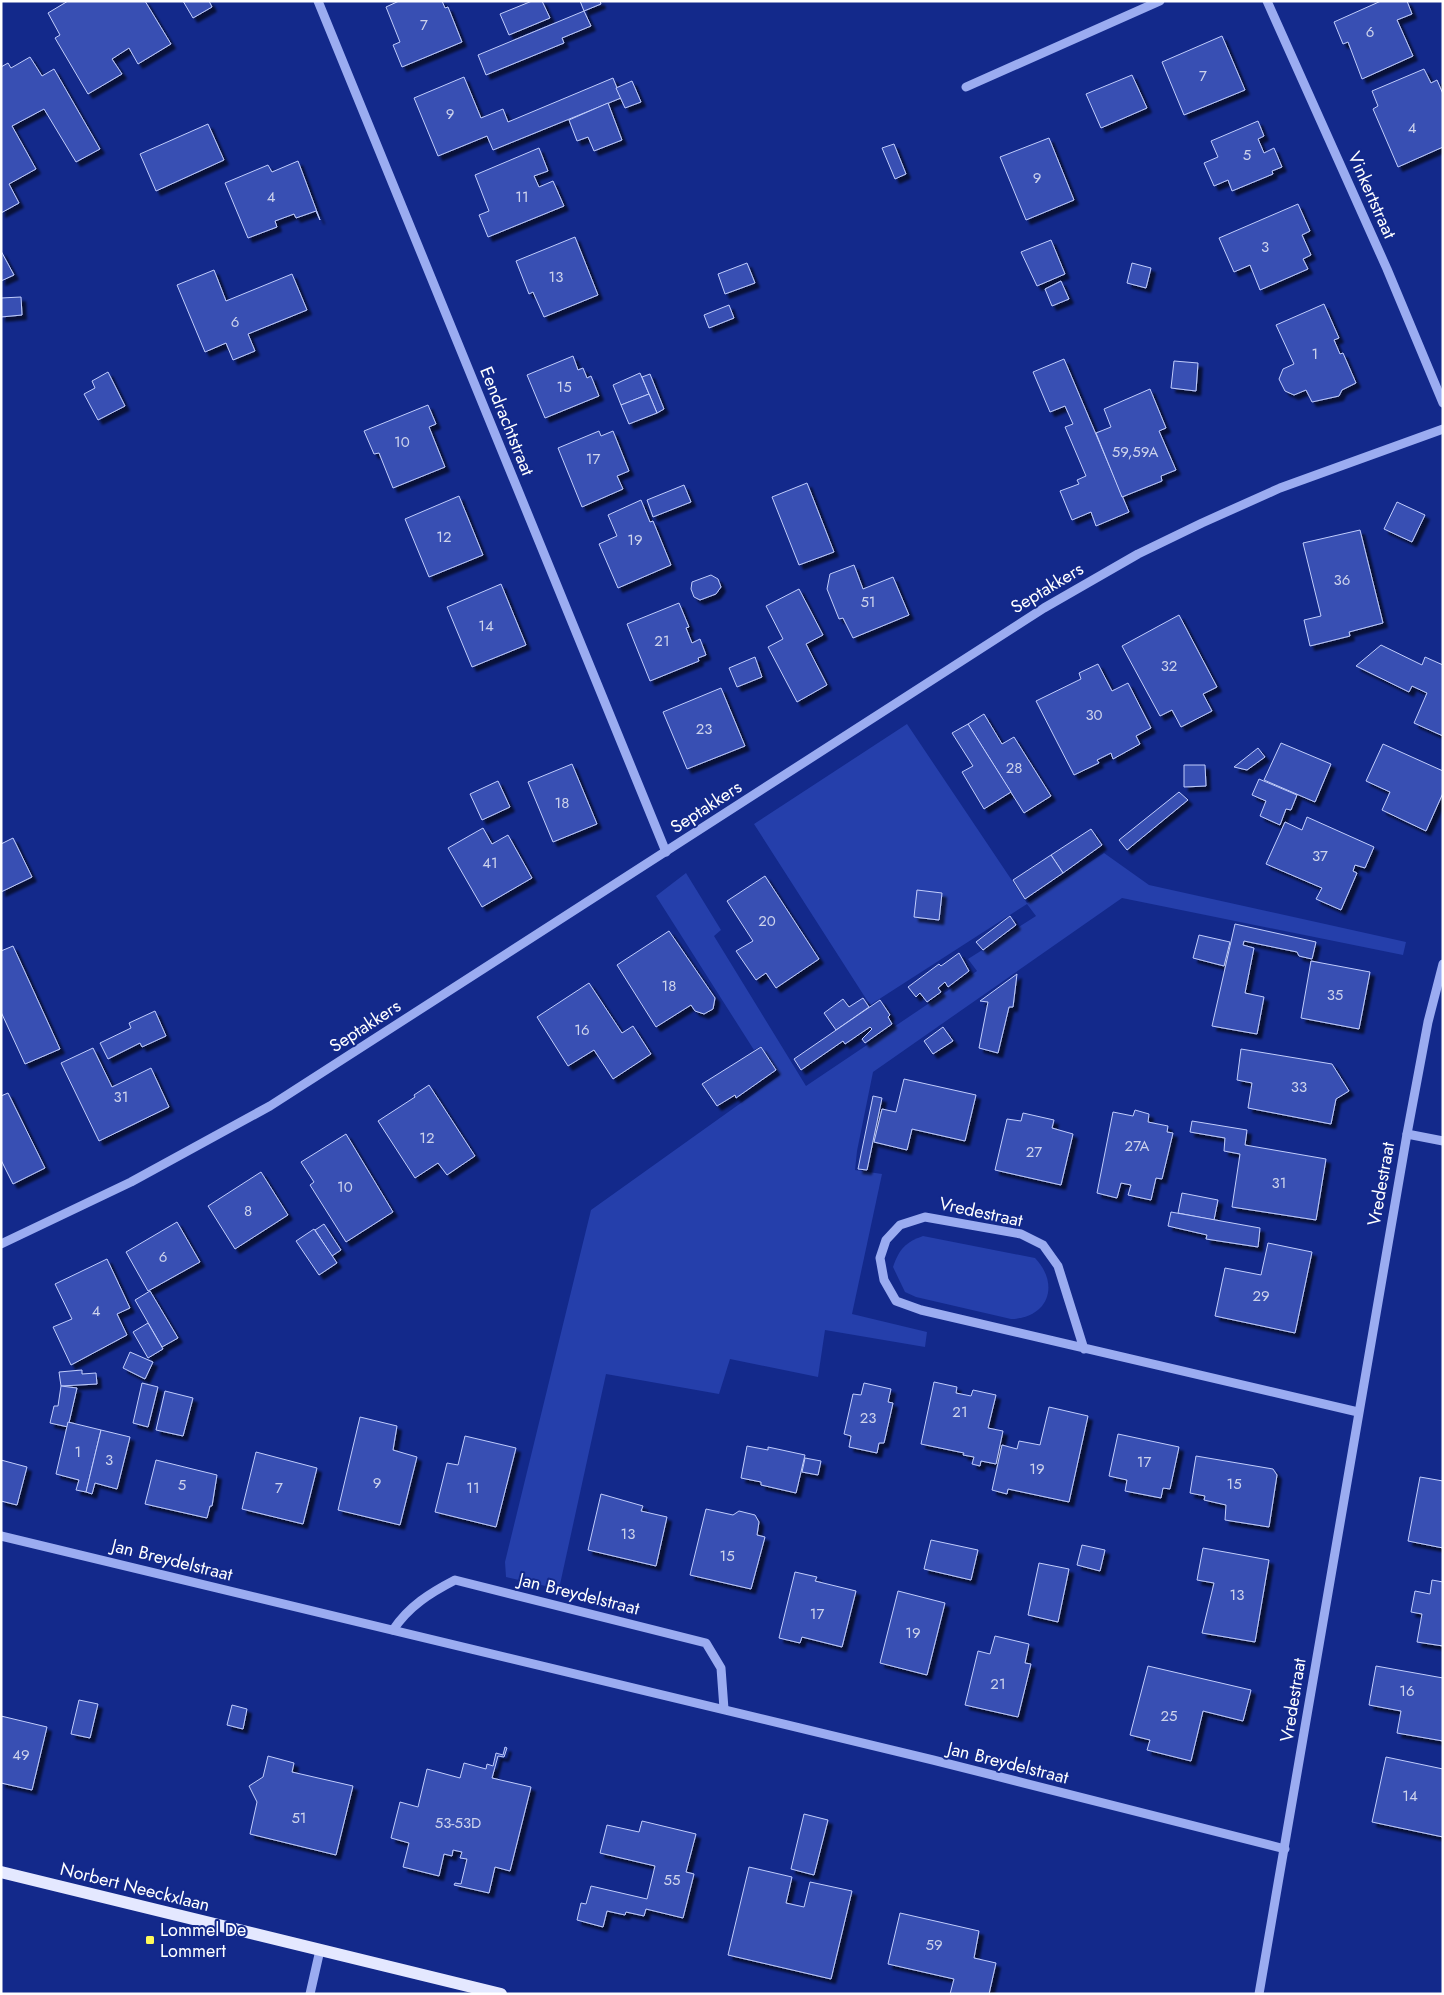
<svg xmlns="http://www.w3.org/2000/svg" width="1444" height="1995" font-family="Jost,sans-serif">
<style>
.green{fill:#253fab}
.building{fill:#374fb3;stroke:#c1cdfc;filter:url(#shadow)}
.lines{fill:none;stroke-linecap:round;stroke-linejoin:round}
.minor{stroke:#9bacf1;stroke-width:9}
.major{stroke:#e4e8ff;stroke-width:12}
.poi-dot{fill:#fff95a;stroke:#13298b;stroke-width:2}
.labels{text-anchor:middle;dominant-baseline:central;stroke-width:4;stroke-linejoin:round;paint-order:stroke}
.number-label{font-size:15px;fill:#cdd3ec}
.street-label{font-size:18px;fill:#fff;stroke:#13298b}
.poi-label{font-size:18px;fill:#fff;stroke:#13298b;text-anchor:start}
</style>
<defs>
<filter id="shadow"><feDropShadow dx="4.5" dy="4.5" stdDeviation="1" flood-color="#0009"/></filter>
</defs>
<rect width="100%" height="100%" fill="#13298b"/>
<g class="green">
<path d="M907,724L1027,903L1104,853L1149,885L1406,942L1403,955L1122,898L873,1072L857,1151L855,1170L882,1174L852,1314L927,1332L925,1347L825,1330L818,1377L730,1359L719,1394L606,1374L559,1589L506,1577L505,1562L591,1210L780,1075L761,1046L754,1050L656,896L686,873L721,930L714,936L806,1086L977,971L968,959L1036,916L1027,904L870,1005L754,824Z"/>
<path d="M923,1236L1035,1258C1060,1284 1049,1318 1011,1319L916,1297L905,1292L893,1267C899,1249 906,1242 923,1236Z"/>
</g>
<g class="building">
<path d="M68,1H145L171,44L138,64L129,48L112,59L122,74L88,94L55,38L60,35L48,13Z"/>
<path d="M183,1H209L212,7L193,18Z"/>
<path d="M399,1H442L445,8L448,7L462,42L402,67L393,45L400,42L386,7Z"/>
<path d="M532,1H542L550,18L509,35L500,14Z"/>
<path d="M580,1H600L601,4L584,11Z"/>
<path d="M1381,1H1407L1412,14L1397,20L1413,56L1362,79L1348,42L1343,44L1334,22Z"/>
<path d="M584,11L591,26L562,38L564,43L486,75L478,55Z"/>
<path d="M1222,36L1245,90L1184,115L1162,62Z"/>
<path d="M30,57L42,76L54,69L100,149L76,162L44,109L12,126L36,169L9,184L19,203L1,213V67L8,63L11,68Z"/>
<path d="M1424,69L1431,83L1437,80L1443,94V147L1398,167L1373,109L1378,106L1372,91Z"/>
<path d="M1132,75L1147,108L1101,128L1086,94Z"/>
<path d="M464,77L481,118L503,109L508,122L613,78L621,98L493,150L487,136L438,156L414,98Z"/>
<path d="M632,81L641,102L625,108L616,88Z"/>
<path d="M608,103L622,140L594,151L588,137L577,141L569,120Z"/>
<path d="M1258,121L1264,136L1258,139L1264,153L1274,148L1282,167L1272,171L1273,174L1232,191L1228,180L1214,186L1204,163L1218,157L1211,141Z"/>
<path d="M208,124L224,160L156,191L140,154Z"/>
<path d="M1049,138L1074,200L1026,220L1000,157Z"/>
<path d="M894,144L906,174L895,179L882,148Z"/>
<path d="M539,148L548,171L534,176L539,187L553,181L564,206L488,237L479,215L489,211L475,175Z"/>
<path d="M298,161L320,220L316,211L296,218L294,214L275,221L277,227L248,238L225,183L268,165L272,172Z"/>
<path d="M1298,204L1310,231L1302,235L1311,255L1303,259L1308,269L1260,290L1250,265L1234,272L1219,238Z"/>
<path d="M575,237L598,295L544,317L533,292L529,294L516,261Z"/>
<path d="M1051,240L1065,274L1037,286L1021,252Z"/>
<path d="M1,251L14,275L1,281Z"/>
<path d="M747,263L755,283L725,294L718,274Z"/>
<path d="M1132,263L1151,268L1146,288L1127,283Z"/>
<path d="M214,270L226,301L292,274L307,310L248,334L255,351L233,360L226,343L205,352L177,285Z"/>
<path d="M1061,281L1069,299L1052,306L1045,289Z"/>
<path d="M21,297L22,315L1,317V298Z"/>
<path d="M1324,304L1339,338L1334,340L1340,354L1343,353L1356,383L1342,390L1339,396L1312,402L1306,390L1294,395L1285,391L1279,379L1283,369L1294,364L1276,325Z"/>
<path d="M729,305L734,318L709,328L704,315Z"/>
<path d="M573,356L578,370L583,368L587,378L591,376L599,396L545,418L527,375Z"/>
<path d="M1064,359L1129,512L1096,526L1091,512L1072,520L1060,491L1079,484L1077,480L1086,476L1065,427L1073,424L1065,406L1050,412L1033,372Z"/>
<path d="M1174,361L1198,363L1196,391L1171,388Z"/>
<path d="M108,372L125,406L98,420L84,394L95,388L92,381Z"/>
<path d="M640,373L649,394L621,405L613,385Z"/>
<path d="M650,374L664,409L657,413L642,377Z"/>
<path d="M1150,389L1166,428L1159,431L1176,470L1161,476L1162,481L1122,497L1096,433L1111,427L1104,409Z"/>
<path d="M649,394L657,413L629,424L621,405Z"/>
<path d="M428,405L436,424L429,427L445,467L393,488L379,453L374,454L364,431Z"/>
<path d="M599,431L601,436L613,431L629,471L617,476L623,489L582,507L558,448Z"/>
<path d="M807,483L834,552L799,565L772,497Z"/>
<path d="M684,485L691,502L653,517L647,500Z"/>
<path d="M459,496L483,555L429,577L405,519Z"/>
<path d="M641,500L650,522L653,521L671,565L618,588L599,544L617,536L608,515Z"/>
<path d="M1397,502L1425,515L1412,542L1384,529Z"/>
<path d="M1360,530L1383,623L1349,632L1350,636L1310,646L1304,620L1321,616L1303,543Z"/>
<path d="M854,565L863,589L893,577L909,615L853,638L843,618L839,619L827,589L830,574Z"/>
<path d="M711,575L718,579L721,587L716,594L700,600L694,597L691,589L692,582Z"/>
<path d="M501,584L526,645L472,667L447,607Z"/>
<path d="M799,589L823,635L806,644L827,685L797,702L768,647L783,639L766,606Z"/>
<path d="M679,603L689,627L686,628L692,643L700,639L706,655L698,658L699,661L650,681L627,624Z"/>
<path d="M1179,615L1217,687L1203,694L1212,711L1181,727L1172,710L1160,716L1122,646Z"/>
<path d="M1381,645L1422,665L1425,657L1443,665V736L1414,723L1427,693L1412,686L1409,692L1356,666Z"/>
<path d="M755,657L762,677L737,687L729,668Z"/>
<path d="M1098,664L1112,691L1128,683L1151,728L1136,736L1140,744L1113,759L1111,753L1097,760L1099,763L1074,775L1036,701L1081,679L1079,673Z"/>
<path d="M721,688L745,746L687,769L663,712Z"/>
<path d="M984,714L1002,744L1014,737L1051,796L1024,813L968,724Z"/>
<path d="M968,724L1011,792L984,809L962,772L973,766L952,733Z"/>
<path d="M1281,743L1331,764L1315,802L1264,780Z"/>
<path d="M1383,744L1443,771V793L1426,831L1382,810L1390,792L1366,781Z"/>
<path d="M1258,748L1265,757L1247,770L1234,767Z"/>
<path d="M572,764L597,824L553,842L528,782Z"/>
<path d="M1184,765H1205L1206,786L1184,787Z"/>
<path d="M1259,779L1297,795L1291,810L1286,809L1280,825L1260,816L1266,801L1252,795Z"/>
<path d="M498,781L510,807L482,820L470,794Z"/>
<path d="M1179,792L1188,800L1127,850L1119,840Z"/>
<path d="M1307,817L1374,847L1365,868L1355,865L1353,871L1357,873L1341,910L1316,899L1322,888L1266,864L1285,822L1302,830Z"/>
<path d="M483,828L492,844L508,835L532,878L482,907L448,848Z"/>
<path d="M1091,829L1102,845L1063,873L1051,855Z"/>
<path d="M13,838L32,877L1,892V844Z"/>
<path d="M1051,855L1063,873L1025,899L1013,880Z"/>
<path d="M765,876L819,959L776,988L766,973L756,980L736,951L753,941L727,901Z"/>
<path d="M917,890L942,893L939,920L914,917Z"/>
<path d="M1010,916L1016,925L983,950L976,942Z"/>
<path d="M1235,924L1316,942L1312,959L1299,956L1297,952L1244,941L1243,945L1254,948L1245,993L1264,997L1257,1034L1212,1026Z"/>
<path d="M669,931L715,998L713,1009L704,1014L695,1011L691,1005L656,1027L617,965Z"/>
<path d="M1199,935L1230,942L1224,966L1193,958Z"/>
<path d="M13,946L60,1049L25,1064L1,1012V951Z"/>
<path d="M959,953L969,971L948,987L945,982L938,988L941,992L927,1002L920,993L916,997L908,987L939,964L941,966Z"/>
<path d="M1311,961L1370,972L1359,1029L1301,1018Z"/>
<path d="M1017,974L1013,1007H1009L998,1053L979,1048L988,1002L980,1001Z"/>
<path d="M589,983L622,1033L633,1026L651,1054L613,1079L594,1050L568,1066L537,1017Z"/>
<path d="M863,998L869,1007L836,1030L824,1013L843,999L849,1007Z"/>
<path d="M880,1000L890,1015L888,1017L892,1024L865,1043L862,1039L872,1029L870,1027L845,1044L843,1041L801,1070L794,1059Z"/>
<path d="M155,1011L166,1036L142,1047L140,1043L108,1059L100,1043L131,1028L129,1023Z"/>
<path d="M943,1027L953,1041L933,1054L924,1041Z"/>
<path d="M761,1047L776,1070L736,1098L735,1095L717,1106L702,1084Z"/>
<path d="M93,1048L112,1087L151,1068L169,1107L99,1141L61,1063Z"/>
<path d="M1241,1049L1332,1064L1349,1091L1336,1099L1331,1124L1248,1108L1252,1083L1237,1080Z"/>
<path d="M904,1079L976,1095L965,1141L912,1129L907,1150L874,1142L882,1109L896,1112Z"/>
<path d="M429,1085L475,1156L447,1175L438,1163L415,1178L378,1121L415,1097L414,1095Z"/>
<path d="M8,1093L45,1168L13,1184L1,1160V1096Z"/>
<path d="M873,1096L882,1098L867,1170L858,1169Z"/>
<path d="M1135,1110L1149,1114L1148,1122L1168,1126L1167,1132L1173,1133L1162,1179L1156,1178L1151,1200L1128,1195L1131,1185L1121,1183L1117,1198L1097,1193L1113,1112L1133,1116Z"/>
<path d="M1023,1113L1054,1120L1052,1128L1073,1134L1061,1185L995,1170L1007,1119L1021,1121Z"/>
<path d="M1192,1121L1247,1130L1245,1145L1326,1159L1316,1220L1232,1207L1240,1154L1224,1151L1225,1138L1190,1132Z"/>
<path d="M346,1134L393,1212L346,1242L310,1185L314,1182L301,1162Z"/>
<path d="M261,1172L288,1215L235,1249L208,1206Z"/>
<path d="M1182,1193L1218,1200L1214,1220L1178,1213Z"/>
<path d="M1171,1212L1260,1228L1258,1247L1206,1239L1207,1235L1168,1226Z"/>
<path d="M177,1222L200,1262L148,1291L126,1252Z"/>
<path d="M324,1224L341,1250L332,1256L315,1230Z"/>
<path d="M314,1229L337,1263L319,1275L296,1241Z"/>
<path d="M1268,1243L1312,1252L1295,1333L1215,1316L1225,1268L1261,1275Z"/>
<path d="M107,1259L130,1308L117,1314L127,1335L71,1365L53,1327L72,1319L55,1284Z"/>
<path d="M150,1291L178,1338L162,1347L135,1300Z"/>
<path d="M148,1323L163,1349L148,1358L133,1332Z"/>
<path d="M130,1352L153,1362L145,1379L123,1368Z"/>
<path d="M82,1370V1374L96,1373L97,1384L61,1386L59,1372Z"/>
<path d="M934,1382L957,1387L956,1393L971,1396L973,1390L996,1395L988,1428L1003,1431L996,1464L981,1461L980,1466L972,1464L974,1457L963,1455L964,1453L921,1444Z"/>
<path d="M142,1383L158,1387L148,1427L133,1423Z"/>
<path d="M864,1383L891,1389L888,1402L893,1403L884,1443H879L877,1453L849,1447L851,1436L844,1434L853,1394L861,1395Z"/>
<path d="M61,1386L77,1388L68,1427L50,1423L54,1406H58Z"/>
<path d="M165,1391L193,1398L183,1436L156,1430Z"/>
<path d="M1049,1407L1088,1416L1069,1502L1008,1489L1007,1494L992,1490L1002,1445L1017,1449L1019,1441L1040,1445Z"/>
<path d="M360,1417L397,1426L393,1450L417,1457L400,1525L338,1510Z"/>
<path d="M68,1422L101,1430L86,1492L76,1490L79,1480L56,1474Z"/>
<path d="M101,1430L130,1437L117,1489L95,1483L92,1494L86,1492Z"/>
<path d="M1118,1434L1179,1447L1170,1489L1163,1488L1161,1498L1125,1491L1127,1480L1109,1476Z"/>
<path d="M465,1436L516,1448L496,1527L435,1512L447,1463L458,1465Z"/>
<path d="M747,1446L768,1450V1447L805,1455L796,1493L761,1485V1482L741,1478Z"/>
<path d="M256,1452L317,1468L303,1524L242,1509Z"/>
<path d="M1196,1456L1273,1469L1277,1475L1269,1527L1225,1520L1226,1505L1204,1500L1205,1496L1190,1493Z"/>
<path d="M805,1458L821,1461L818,1475L802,1472Z"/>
<path d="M1,1460L27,1467L17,1505L1,1501Z"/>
<path d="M156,1460L217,1475L212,1506H210L207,1518L145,1504Z"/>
<path d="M1420,1477L1443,1481V1548L1408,1541Z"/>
<path d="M601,1494L643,1506L641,1511L667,1517L656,1566L588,1550Z"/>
<path d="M706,1509L733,1515L739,1511L755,1515L759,1522L757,1535L765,1537L751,1589L690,1575Z"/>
<path d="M931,1540L978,1550L971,1580L924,1569Z"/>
<path d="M1082,1545L1105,1550L1100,1571L1077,1565Z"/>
<path d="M1203,1548L1269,1560L1255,1642L1202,1633L1214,1583L1197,1580Z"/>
<path d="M1039,1563L1069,1569L1058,1622L1028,1615Z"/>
<path d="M795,1572L817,1577L815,1581L856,1591L842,1647L802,1637L800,1643L779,1638Z"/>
<path d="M1432,1580L1443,1582V1646L1417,1642L1422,1614L1411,1612L1415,1591L1430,1594Z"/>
<path d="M898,1591L945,1603L927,1675L880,1663Z"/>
<path d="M995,1636L1029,1644L1025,1663L1031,1664L1018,1717L965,1705L978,1651L990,1654Z"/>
<path d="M1148,1666L1251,1690L1243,1721L1203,1711L1191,1761L1147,1750L1150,1740L1130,1735Z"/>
<path d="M1376,1666L1443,1678V1741L1397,1733L1401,1711L1369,1705Z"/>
<path d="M79,1700L98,1704L90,1738L71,1734Z"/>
<path d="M232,1705L247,1709L243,1729L227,1725Z"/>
<path d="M1,1716L47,1727L32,1790L1,1783Z"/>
<path d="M505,1747L507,1748L504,1757L498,1756L492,1778L531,1787L510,1871L495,1867L489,1893L454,1885L455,1883L461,1884L467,1859L460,1858L462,1852L453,1850L452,1856L444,1854L439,1876L403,1867L409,1843L391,1838L400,1802L418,1807L427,1769L460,1778L464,1763L486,1769L487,1764L493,1766L496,1753L503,1755Z"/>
<path d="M268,1756L294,1763L292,1772L353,1786L336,1855L250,1834L257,1802L249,1786L263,1777Z"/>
<path d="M1386,1757L1443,1769V1837L1372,1822Z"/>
<path d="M804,1814L828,1820L814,1875L791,1869Z"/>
<path d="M642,1821L696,1834L686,1872L694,1874L683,1918L646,1909L644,1916L626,1912L625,1915L607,1911L603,1927L577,1920L581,1903L586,1904L591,1886L647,1899L655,1866L600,1853L607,1825L639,1832Z"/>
<path d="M749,1867L792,1877L786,1903L804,1907L810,1882L852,1891L831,1979L728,1955Z"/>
<path d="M900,1913L979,1931L974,1958L996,1963L989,1994H950L954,1979L888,1964Z"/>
</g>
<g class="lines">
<g class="minor">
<path d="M318,1L666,852"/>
<path d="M1267,1L1387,269L1443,403"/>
<path d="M966,87L1160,1"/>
<path d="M1407,1134L1443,1141"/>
<path d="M1,1244L131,1182L270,1106L1044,608L1138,554L1202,523L1280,488L1443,429"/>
<path d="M1084,1349L1058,1266L1043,1245L1021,1234L925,1217L900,1225L886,1240L880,1258L884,1280L896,1301L921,1310L1358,1412"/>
<path d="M1,1536L933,1760L1285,1849"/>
<path d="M393,1630C409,1606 430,1593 455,1580L706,1643L721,1668L724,1709"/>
<path d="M310,1994L320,1950"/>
<path d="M1259,1994L1407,1134L1428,1022L1443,964"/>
</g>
<path class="major" d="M1,1872L501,1994"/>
</g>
<rect class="poi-dot" x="145" y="1935" width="10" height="10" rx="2.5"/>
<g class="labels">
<g class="number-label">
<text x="424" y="25">7</text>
<text x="1370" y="32">6</text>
<text x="1203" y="76">7</text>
<text x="450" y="114">9</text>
<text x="1412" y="128">4</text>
<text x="1247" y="155">5</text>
<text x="1037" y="178">9</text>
<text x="271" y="197">4</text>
<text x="522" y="197">11</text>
<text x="1265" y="247">3</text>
<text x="556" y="277">13</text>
<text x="235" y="322">6</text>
<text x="1315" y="354">1</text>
<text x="564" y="387">15</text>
<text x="402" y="442">10</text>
<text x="1135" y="452">59,59A</text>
<text x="593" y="459">17</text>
<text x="444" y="537">12</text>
<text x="635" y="540">19</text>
<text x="1342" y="580">36</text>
<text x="868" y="602">51</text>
<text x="486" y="626">14</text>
<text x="662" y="641">21</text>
<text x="1169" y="666">32</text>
<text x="1094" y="715">30</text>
<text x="704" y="729">23</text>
<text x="1014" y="768">28</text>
<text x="562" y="803">18</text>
<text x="1320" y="856">37</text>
<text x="490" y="863">41</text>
<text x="767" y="921">20</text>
<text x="669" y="986">18</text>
<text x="1335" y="995">35</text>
<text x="582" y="1030">16</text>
<text x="1299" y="1087">33</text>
<text x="121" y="1097">31</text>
<text x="427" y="1138">12</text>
<text x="1137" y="1146">27A</text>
<text x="1034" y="1152">27</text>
<text x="1279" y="1183">31</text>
<text x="345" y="1187">10</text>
<text x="248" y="1211">8</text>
<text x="163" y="1257">6</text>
<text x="1261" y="1296">29</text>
<text x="96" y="1311">4</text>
<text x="960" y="1412">21</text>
<text x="868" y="1418">23</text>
<text x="78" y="1452">1</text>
<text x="109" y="1460">3</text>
<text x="1144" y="1462">17</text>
<text x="1037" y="1469">19</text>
<text x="377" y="1483">9</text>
<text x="1234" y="1484">15</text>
<text x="182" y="1485">5</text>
<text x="279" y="1488">7</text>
<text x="473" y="1488">11</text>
<text x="628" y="1534">13</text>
<text x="727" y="1556">15</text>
<text x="1237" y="1595">13</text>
<text x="817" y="1614">17</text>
<text x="913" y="1633">19</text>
<text x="998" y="1684">21</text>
<text x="1407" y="1691">16</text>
<text x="1169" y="1716">25</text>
<text x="21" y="1755">49</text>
<text x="1410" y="1796">14</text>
<text x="299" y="1818">51</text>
<text x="458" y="1823">53-53D</text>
<text x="672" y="1880">55</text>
<text x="934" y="1945">59</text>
</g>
<g class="street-label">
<text transform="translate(1372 195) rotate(66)">Vinkertstraat</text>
<text transform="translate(507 421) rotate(68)">Eendrachtstraat</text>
<text transform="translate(1047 588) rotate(-31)">Septakkers</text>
<text transform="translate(706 807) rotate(-33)">Septakkers</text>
<text transform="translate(365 1026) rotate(-33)">Septakkers</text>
<text transform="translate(1381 1184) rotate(-80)">Vredestraat</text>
<text transform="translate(981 1212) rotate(12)">Vredestraat</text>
<text transform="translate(172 1560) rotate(14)">Jan Breydelstraat</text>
<text transform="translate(579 1594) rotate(14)">Jan Breydelstraat</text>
<text transform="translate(1293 1700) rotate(-81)">Vredestraat</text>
<text transform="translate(1008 1763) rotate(14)">Jan Breydelstraat</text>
<text transform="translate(135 1887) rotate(14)">Norbert Neeckxlaan</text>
</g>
<g class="poi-label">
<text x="160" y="1930">Lommel De<tspan x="160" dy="21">Lommert</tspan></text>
</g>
</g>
<rect width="1444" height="1995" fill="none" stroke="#ffffff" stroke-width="5"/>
</svg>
